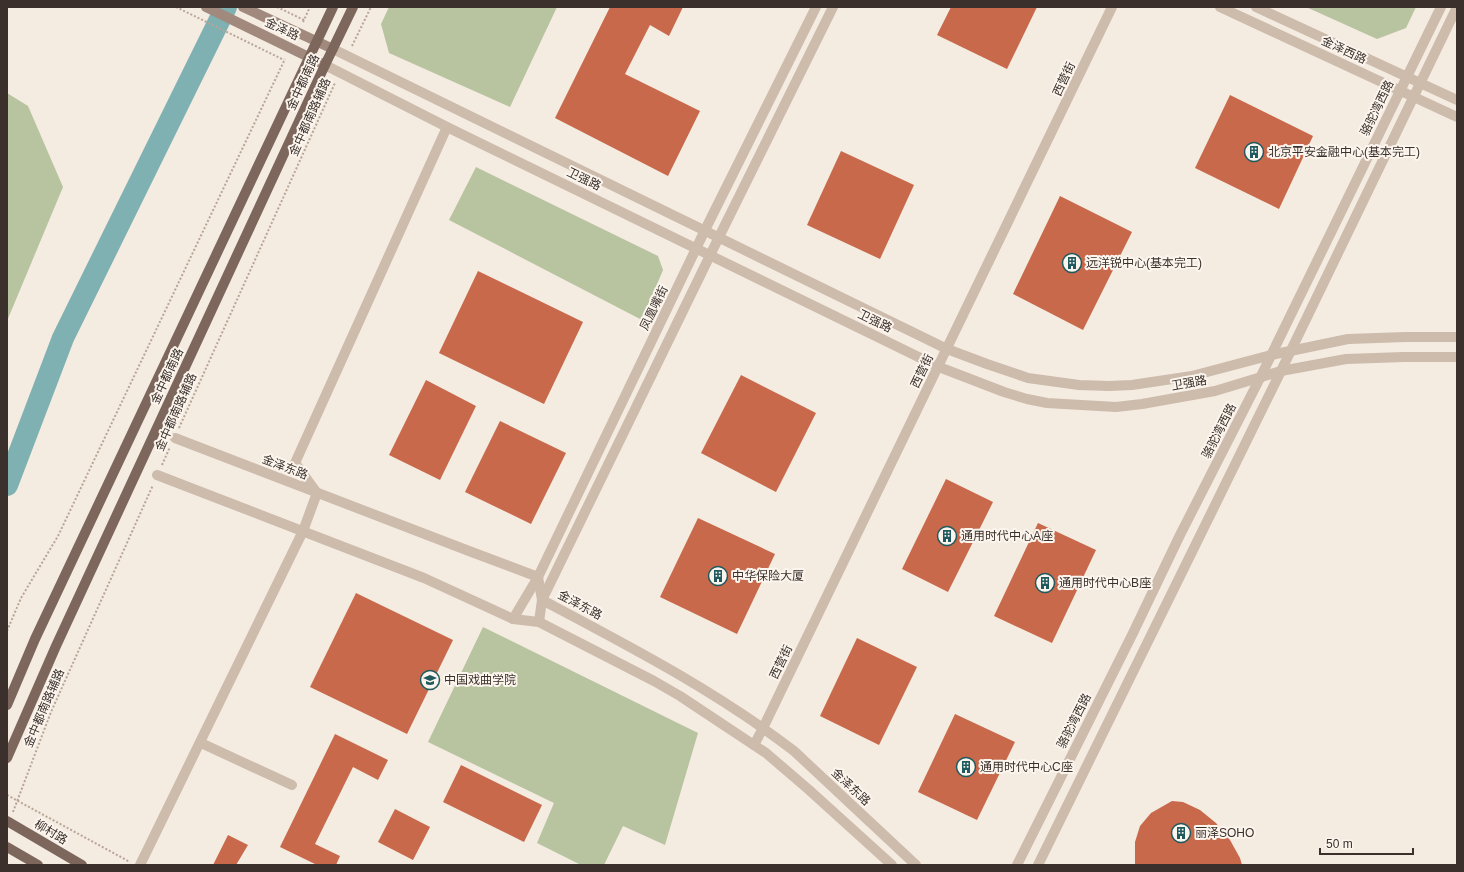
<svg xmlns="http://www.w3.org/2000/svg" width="1464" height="872" font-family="Helvetica,'Noto Sans SC',sans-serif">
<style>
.green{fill:#b8c4a0}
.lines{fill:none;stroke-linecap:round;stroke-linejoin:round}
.river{stroke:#7fb0b2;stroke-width:22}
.building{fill:#c8694b}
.path{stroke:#b9a596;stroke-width:2;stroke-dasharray:2 2;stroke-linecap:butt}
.minor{stroke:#cdbbac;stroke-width:10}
.tertiary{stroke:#cdbbac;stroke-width:10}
.secondary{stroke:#a18a7d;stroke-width:10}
.primary{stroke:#7d675c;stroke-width:10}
.labels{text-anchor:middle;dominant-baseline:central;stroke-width:4;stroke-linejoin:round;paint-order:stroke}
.street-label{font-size:12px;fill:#3b302b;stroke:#fbf5ee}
.poi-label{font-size:12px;fill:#3b302b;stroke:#fbf5ee;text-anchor:start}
</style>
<rect width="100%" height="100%" fill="#f4ebe1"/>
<g class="green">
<path d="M389,7H557L510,107L389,53L381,24Z"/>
<path d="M1306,7H1416L1406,28L1377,39Z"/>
<path d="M7,93L28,106L63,187L7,321Z"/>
<path d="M476,167L658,256L663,270L642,320L449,220Z"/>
<path d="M483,627L698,733L665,845L623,826L604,865H581L537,843L554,803L428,742Z"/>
</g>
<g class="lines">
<path class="river" d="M7,485L63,338L226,7"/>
</g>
<g class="building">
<path d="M610,7H683L669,36L650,25L625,74L700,111L668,176L555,118Z"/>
<path d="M951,7H1037L1007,69L937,35Z"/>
<path d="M1230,95L1313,136L1279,209L1195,168Z"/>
<path d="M841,151L914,185L880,259L807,225Z"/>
<path d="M1060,196L1132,232L1083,330L1013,294Z"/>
<path d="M478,271L583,322L544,404L439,353Z"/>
<path d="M741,375L816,413L776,492L701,453Z"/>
<path d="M426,380L476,406L440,480L389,455Z"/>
<path d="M500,421L566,453L531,524L465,492Z"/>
<path d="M946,479L993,502L948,592L902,569Z"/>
<path d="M698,518L775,554L737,634L660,597Z"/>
<path d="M1038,523L1096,550L1052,643L994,616Z"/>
<path d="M356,593L453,640L407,734L310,687Z"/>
<path d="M857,638L917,667L879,745L820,716Z"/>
<path d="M955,714L1015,742L977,820L918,792Z"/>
<path d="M335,734L388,760L378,780L353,767L315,844L340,856L336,865H317L280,847Z"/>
<path d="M461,765L542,805L524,842L443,802Z"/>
<path d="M1172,801L1183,802L1200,810L1216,823L1230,840L1240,858L1242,865H1135V842L1140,826L1151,813Z"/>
<path d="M395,809L430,827L413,860L378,842Z"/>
<path d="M228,835L248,845L236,865H213Z"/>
</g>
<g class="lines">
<g class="path">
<path d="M176,7L284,60"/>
<path d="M277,7L304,20"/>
<path d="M303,22L310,7"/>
<path d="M352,46L371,7"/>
<path d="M179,428L335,83"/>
<path d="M162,465L170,447"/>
<path d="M7,631L21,598L58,536L285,59"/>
<path d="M7,795L130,862"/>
<path d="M13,812L51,712L153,485"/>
</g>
<g class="minor">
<path d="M201,743L292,785"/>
<path d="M140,865L303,531L317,493L295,463L447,127"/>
</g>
<g class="tertiary">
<path d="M1220,7L1457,117"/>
<path d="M1256,7L1457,100"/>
<path d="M333,49L947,349L987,364L1028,378L1079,385L1109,386L1132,385L1192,376L1271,355L1348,339L1406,337H1457"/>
<path d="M325,65L447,127L939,367L1004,392L1027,399L1047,403L1116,407L1142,404L1215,391L1281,371L1346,359L1404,357H1457"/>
<path d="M175,438L469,551L538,577L542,600C629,646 716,691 794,751L916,865"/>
<path d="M157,475L424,578L513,619L539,622L654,681L680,696L766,753L808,789L892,865"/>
<path d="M513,619L538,577L705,230L816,7"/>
<path d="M539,622L542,600L719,237L833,7"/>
<path d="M754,745L763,728L1112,7"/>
<path d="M1017,865L1133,633L1180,535L1260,378L1441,7"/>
<path d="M1038,865L1281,371L1457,7"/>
</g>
<g class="secondary">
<path d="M206,7L325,65"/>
<path d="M243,7L333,49"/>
</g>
<g class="primary">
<path d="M7,705L35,639L333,7"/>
<path d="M7,758L56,646L325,65L353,7"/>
<path d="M7,821L82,865"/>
<path d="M7,847L38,865"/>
</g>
</g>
<defs>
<g id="building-ring" transform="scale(1)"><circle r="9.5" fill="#fbf5ee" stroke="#1f5a5e" stroke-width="1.5"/><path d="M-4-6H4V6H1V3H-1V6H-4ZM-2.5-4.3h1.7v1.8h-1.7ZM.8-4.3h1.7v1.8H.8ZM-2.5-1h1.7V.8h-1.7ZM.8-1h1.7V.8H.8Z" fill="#1f5a5e"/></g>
<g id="university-ring" transform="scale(1)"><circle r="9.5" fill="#fbf5ee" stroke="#1f5a5e" stroke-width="1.5"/><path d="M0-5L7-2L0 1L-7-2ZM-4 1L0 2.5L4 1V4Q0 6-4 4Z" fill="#1f5a5e"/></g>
</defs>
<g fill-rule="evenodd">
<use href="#building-ring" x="1254" y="152"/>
<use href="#building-ring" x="1072" y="263"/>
<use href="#building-ring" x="947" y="536"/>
<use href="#building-ring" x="718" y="576"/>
<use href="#building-ring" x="1045" y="583"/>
<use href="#university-ring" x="430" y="680"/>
<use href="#building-ring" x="966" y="767"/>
<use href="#building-ring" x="1181" y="833"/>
</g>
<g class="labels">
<g class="street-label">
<text transform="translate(282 29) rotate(25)">金泽路</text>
<text transform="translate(1344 50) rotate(25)">金泽西路</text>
<text transform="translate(1064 79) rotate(-65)">西营街</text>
<text transform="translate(303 82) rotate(-65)">金中都南路</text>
<text transform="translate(1377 108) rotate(-64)">骆驼湾西路</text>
<text transform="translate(310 117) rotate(-66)">金中都南路辅路</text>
<text transform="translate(584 179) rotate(26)">卫强路</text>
<text transform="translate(654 308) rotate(-64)">凤凰嘴街</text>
<text transform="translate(875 321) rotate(26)">卫强路</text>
<text transform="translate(922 371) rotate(-64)">西营街</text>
<text transform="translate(167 376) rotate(-65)">金中都南路</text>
<text transform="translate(1189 383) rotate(-10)">卫强路</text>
<text transform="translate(176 412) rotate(-66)">金中都南路辅路</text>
<text transform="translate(1219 431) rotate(-63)">骆驼湾西路</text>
<text transform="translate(285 467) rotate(21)">金泽东路</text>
<text transform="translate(580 605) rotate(28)">金泽东路</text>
<text transform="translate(781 662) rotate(-64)">西营街</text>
<text transform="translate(44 708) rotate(-67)">金中都南路辅路</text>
<text transform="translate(1074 721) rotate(-63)">骆驼湾西路</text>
<text transform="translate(851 787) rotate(43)">金泽东路</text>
<text transform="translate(51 832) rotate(31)">柳村路</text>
</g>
<g class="poi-label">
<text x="1268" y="152">北京平安金融中心(基本完工)</text>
<text x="1086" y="263">远洋锐中心(基本完工)</text>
<text x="961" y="536">通用时代中心A座</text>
<text x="732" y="576">中华保险大厦</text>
<text x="1059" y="583">通用时代中心B座</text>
<text x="444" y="680">中国戏曲学院</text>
<text x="980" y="767">通用时代中心C座</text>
<text x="1195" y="833">丽泽SOHO</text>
</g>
</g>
<rect width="1464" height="872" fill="none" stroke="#3b302b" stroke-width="16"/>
<path d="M1320 848v6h93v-6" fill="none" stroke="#3b302b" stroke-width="2"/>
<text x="1326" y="848" font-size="12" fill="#3b302b" stroke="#fbf5ee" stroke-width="3" paint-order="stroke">50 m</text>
</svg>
